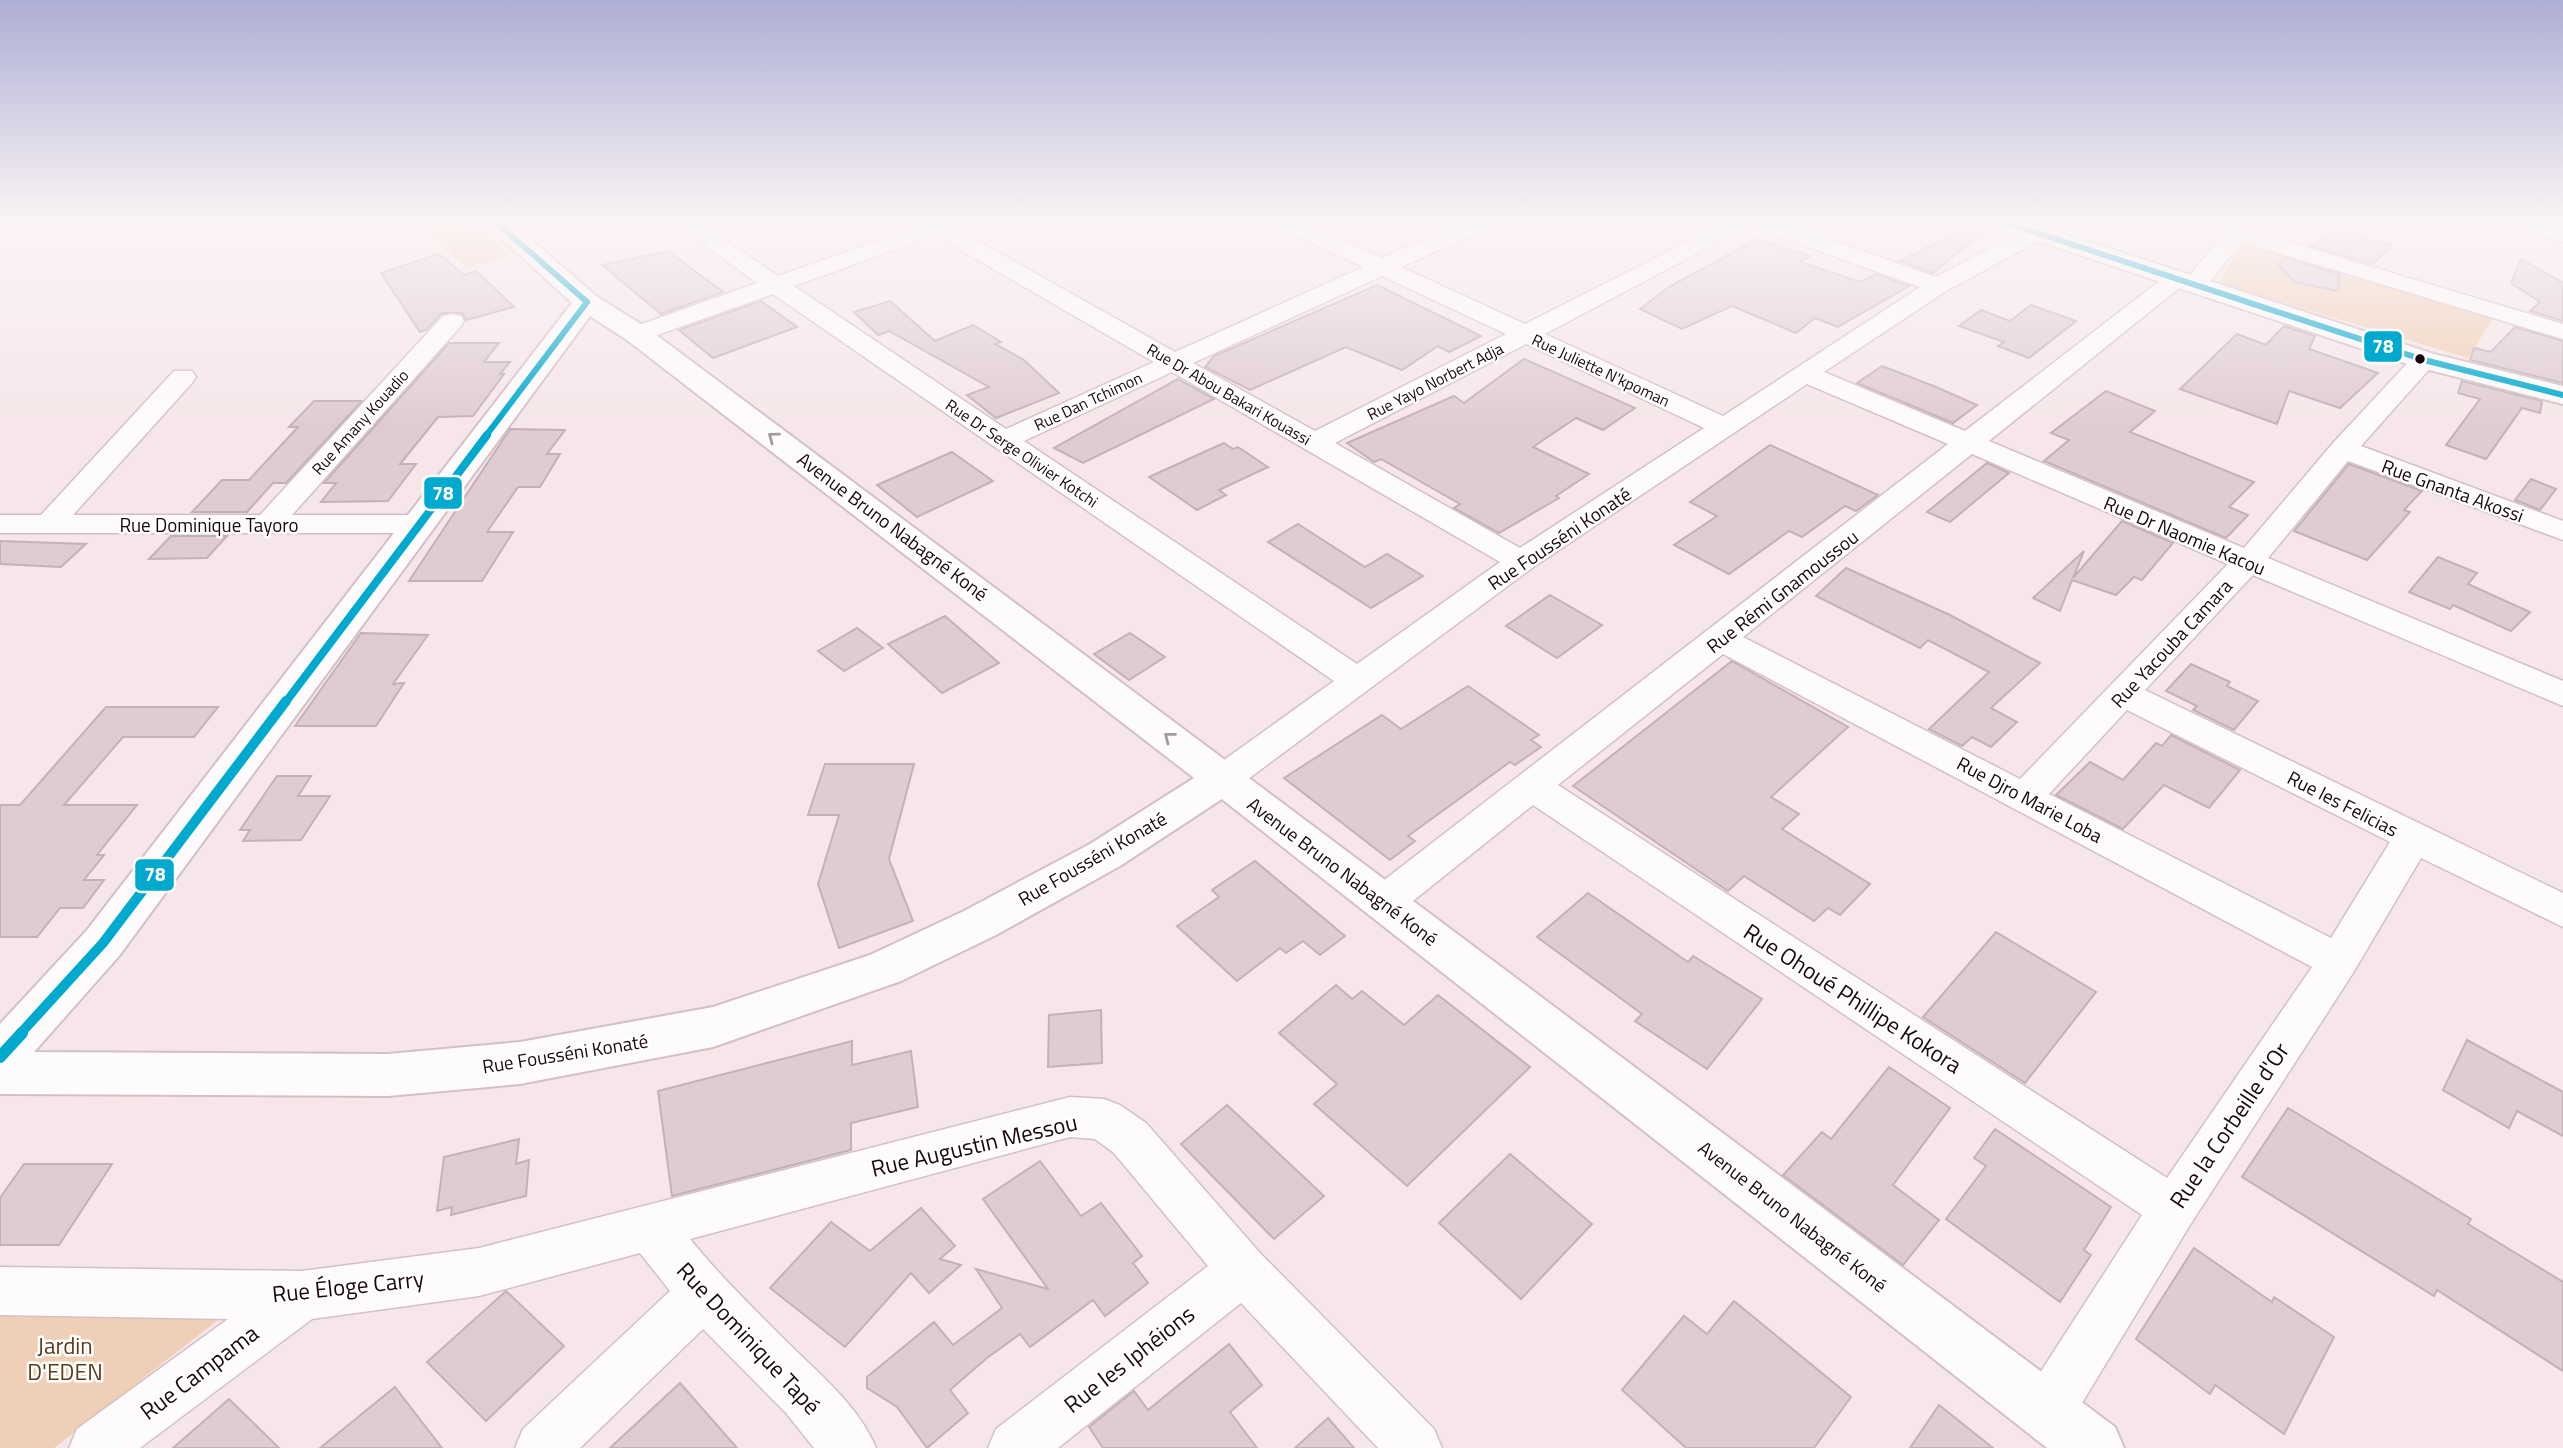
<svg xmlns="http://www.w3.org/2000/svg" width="2563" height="1448" font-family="'Titillium Web',sans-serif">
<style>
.green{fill:#f0cfb7}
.building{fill:#dfccd3;stroke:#c3b1b8;stroke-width:2}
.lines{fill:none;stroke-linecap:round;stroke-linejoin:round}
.minor-casing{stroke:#d4c0c4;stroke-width:3}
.tertiary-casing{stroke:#d4c0c4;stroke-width:4}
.secondary-casing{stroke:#d4c0c4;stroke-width:4}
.minor{fill:#fefbfc;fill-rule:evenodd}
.tertiary{fill:#fefbfc;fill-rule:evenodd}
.secondary{fill:#fefbfc;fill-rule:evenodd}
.bus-1-far3-casing{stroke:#fff;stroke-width:10}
.bus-1-far2-casing{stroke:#fff;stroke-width:12}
.bus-1-far1-casing{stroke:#fff;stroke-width:15}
.bus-1-casing{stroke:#fff;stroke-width:18}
.bus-1-far3{stroke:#00a9ce;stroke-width:6}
.bus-1-far2{stroke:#00a9ce;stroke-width:8}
.bus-1-far1{stroke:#00a9ce;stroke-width:10}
.bus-1{stroke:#00a9ce;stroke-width:12}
.oneway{stroke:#a3999c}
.bus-dot{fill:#1b060b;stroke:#fff;stroke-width:2.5}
.labels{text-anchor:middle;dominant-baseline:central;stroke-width:5;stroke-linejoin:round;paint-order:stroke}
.far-street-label{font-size:16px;fill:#1b060b;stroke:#fff}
.street-label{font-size:19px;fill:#1b060b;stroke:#fff}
.near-street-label{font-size:23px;fill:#1b060b;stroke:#fff}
.near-park-label{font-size:23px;fill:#5c3d1b;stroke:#fff}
.line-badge{stroke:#fff;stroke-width:2.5}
.badge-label{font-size:19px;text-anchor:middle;font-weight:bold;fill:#fff}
</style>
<rect width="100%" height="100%" fill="#f6e6e9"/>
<g class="green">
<path d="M416,223H475L509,255L467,268Z"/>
<path d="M2245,241L2495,315L2468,358L2218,283Z"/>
<path d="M255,1291L54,1448H0V1293Z"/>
</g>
<g class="building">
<path d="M1975,223H1988L1990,226L1933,273L1900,261Z"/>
<path d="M2341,228L2367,239L2392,245L2373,264L2310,246Z"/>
<path d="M1757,239L1810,256L1800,262L1860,282L1876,274L1909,286L1838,327L1815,318L1796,333L1732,306L1682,329L1640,309L1669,287Z"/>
<path d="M668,251L723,292L661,314L602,265Z"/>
<path d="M439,254L464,275L476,271L514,307L466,320L462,313H442L426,330L420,332L381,273Z"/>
<path d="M2287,258L2339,274L2338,291L2294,282L2278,264Z"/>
<path d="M2521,259L2563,283V321L2530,311L2540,302L2511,283Z"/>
<path d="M1377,285L1481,336L1449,352L1438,346L1402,370L1346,347L1250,390L1205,367L1214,356Z"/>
<path d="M761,301L797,327L713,358L679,330Z"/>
<path d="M890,301L935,341L973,325L1001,342L995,344L1024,360L1059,393L996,418L967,395L989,387L889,331L878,335L854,312Z"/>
<path d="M2031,305L2076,321L2029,358L1998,346L2004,342L1959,326L1981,310L2010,321Z"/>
<path d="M2284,326L2315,336L2309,349L2378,373L2340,408L2289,391L2277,424L2180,389L2237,334L2266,345Z"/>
<path d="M2515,327L2563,341V383L2470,360L2474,348L2491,352Z"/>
<path d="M449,343H499L484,362H510L500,374H504L473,416L438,417L400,464H416L388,501L321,502L336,483H324Z"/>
<path d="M1524,359L1635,408L1603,430L1576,418L1533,447L1589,474L1556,496L1559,498L1499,533L1454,508L1460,504L1381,459L1374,462L1347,443L1454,396L1464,403Z"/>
<path d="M1882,366L1936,387L1977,405L1953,423L1857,383Z"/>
<path d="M1178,379L1214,399L1083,463L1054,448Z"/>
<path d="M2462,381L2542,401L2540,413L2522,408L2486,459L2446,445L2480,399L2458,393Z"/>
<path d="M2106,391L2155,411L2130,432L2254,482L2229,507L2248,515L2226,538L2044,461L2069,440L2051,433Z"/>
<path d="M314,401H362L286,483H273L247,512H192L222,480H249L298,427H289Z"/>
<path d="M510,429L565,430L547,454H560L540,487H518L487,532H513L482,581H409Z"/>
<path d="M1224,443L1233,449L1238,447L1268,467L1219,490L1226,495L1197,510L1149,477Z"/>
<path d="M1770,445L1878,495L1856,511L1845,506L1802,537L1789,531L1729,574L1674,545L1717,516L1690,502Z"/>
<path d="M952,452L993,481L917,517L877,485Z"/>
<path d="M1987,463L2009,473L1950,522L1927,512Z"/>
<path d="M2349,464L2422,491L2404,510L2410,512L2367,560L2294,531Z"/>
<path d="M2531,479L2556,489L2540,510L2515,500Z"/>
<path d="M2122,521L2173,543L2142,580L2134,577L2116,595L2072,580L2060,611L2033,598L2084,551L2073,578Z"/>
<path d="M1298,524L1365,567L1387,554L1423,576L1371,608L1268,542Z"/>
<path d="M171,536H227L207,558L149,559Z"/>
<path d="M0,541L86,544L61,567L0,564Z"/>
<path d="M2438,557L2477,573L2468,584L2530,612L2511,631L2453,605L2450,609L2409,592Z"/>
<path d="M1846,568L1950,615L2040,663L1991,708L2017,722L1991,747L1972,737L1962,746L1929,729L1989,672L1928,640L1920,648L1816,596Z"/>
<path d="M1550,595L1602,625L1557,658L1506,626Z"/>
<path d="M945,616L999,663L942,693L888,644Z"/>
<path d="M857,628L883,648L844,671L818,651Z"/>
<path d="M361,633L428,635L393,684L404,683L376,726H295Z"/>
<path d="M1130,633L1165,657L1129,680L1094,654Z"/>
<path d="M1732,661L1848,727L1771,797L1799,814L1782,829L1870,884L1840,915L1828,908L1814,921L1744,876L1728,891L1573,786Z"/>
<path d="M2191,664L2230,682L2227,686L2258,701L2234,730L2193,710L2197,706L2166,691Z"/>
<path d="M1468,686L1539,735L1531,740L1541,747L1515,765L1510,762L1408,836L1415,841L1390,860L1284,778L1382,715L1401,729Z"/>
<path d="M106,707H218L194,737H123L64,805H137L97,855H104L84,880H104L83,908H60L37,937H0V805H20Z"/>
<path d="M2171,735L2240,770L2209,808L2164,785L2123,829L2056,795L2090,762L2123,780L2156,743L2162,746Z"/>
<path d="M825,764H914L889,859L913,921L839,948L818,884L839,815H808Z"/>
<path d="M277,776H311L298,796H330L301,840L243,841L250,830H240Z"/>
<path d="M1255,861L1345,936L1320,955L1303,941L1286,953L1280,948L1237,981L1177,926L1219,897L1212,890Z"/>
<path d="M1588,893L1688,962L1693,956L1762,999L1707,1069L1635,1021L1642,1014L1537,937Z"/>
<path d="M1996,932L2096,992L2025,1083L1923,1017Z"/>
<path d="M1336,985L1352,999L1362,991L1404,1025L1438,995L1530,1067L1407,1186L1314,1104L1337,1084L1279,1033Z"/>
<path d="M1101,1010L1102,1063L1048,1067L1049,1015Z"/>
<path d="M2467,1040L2563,1092V1136L2517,1111L2509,1128L2443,1090Z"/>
<path d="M852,1041V1065L911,1051L918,1107L851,1123V1150L672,1196L658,1091Z"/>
<path d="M1889,1067L1950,1108L1893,1185L1939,1220L1903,1265L1783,1175L1822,1132L1831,1139Z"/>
<path d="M1227,1105L1324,1196L1274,1239L1181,1144Z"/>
<path d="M2288,1108L2471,1219L2468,1224L2563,1282V1371L2437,1290L2434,1296L2242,1177Z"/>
<path d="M1995,1129L2111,1207L2084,1250L2091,1255L2060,1302L1946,1219L1986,1166L1974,1158Z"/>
<path d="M519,1139L516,1164L529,1160L526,1196L451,1215L452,1207L437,1211L444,1157Z"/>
<path d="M1510,1154L1592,1224L1521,1299L1439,1223Z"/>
<path d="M1040,1161L1081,1216L1101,1203L1142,1256L1133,1263L1148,1283L1105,1316L1093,1300L1030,1347L1020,1334L987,1358L950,1390L968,1413L927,1448L897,1407L867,1388V1377L934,1322L953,1345L1002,1308L976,1269L1048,1289L983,1199Z"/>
<path d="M24,1164H112L59,1245H0V1198Z"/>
<path d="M921,1208L955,1246L940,1259L961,1265L929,1293L911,1273L845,1347L770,1288L831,1222L870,1251Z"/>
<path d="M2194,1248L2272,1302L2274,1297L2334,1337L2284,1434L2215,1385L2210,1394L2136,1339Z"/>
<path d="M506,1291L564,1346L486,1421L427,1362Z"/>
<path d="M1734,1301L1851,1397L1814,1448H1686L1622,1390L1684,1316L1707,1334Z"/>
<path d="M1229,1344L1262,1385L1230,1412L1257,1448H1103L1089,1427L1134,1391L1148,1410Z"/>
<path d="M680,1383L737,1448H610Z"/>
<path d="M395,1387L442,1448H320Z"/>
<path d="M229,1399L279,1448H173Z"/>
<path d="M1939,1405L1993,1448H1910Z"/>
<path d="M1328,1418L1354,1448H1295Z"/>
</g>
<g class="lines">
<g class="minor-casing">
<g id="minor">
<path d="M674,223H700L778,276L928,223H960L955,228L1175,352L1363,267L1280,228L1277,223H1306L1382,258L1461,223H1490L1487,228L1401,267L1525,324L1725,223H1784L1936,277L2028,228H2044L2047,233L2044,238L1946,291L1824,372L1965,431L2170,273L2178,271L2189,277L2227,228L2235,226L2563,324V339L2242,242L2204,289L2196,291L2184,284L1989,441L2244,548L2333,443L2415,355H2433L2437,360L2433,365L2361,446L2563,521V540L2348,461L2268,558L2563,681V706L2253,575L2145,690L2563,893V927L2421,858L2353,973L2190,1225L2065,1431L2046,1438L2027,1431L2020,1412L2027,1393L2142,1215L1533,805L1398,913L1384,918L1370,913L1364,902L1370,891L1948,444L1807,384L1532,568L1236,788L1223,792L1210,788L1205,779L1210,770L1334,681L773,294L646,339H628L625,334L628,329L757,283ZM1752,224L1755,228L1920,287L1723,416L1545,334ZM935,235L1154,362L1006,429L794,286ZM1382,276L1506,334L1315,431L1193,363ZM1526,344L1704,428L1520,548L1335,443ZM1172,372L1500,562L1357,664L1024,441ZM1972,454L2228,564L2020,779L1743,637ZM1723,654L2312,967L2167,1178L1558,785ZM2127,710L2390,842L2331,938L2049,794Z"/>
<path d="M2515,223H2548L2563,228V242L2518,228Z"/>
<path d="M452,314L461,316L464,321L461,326L292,515H418L429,518L433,524L429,530L418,533H0V515H41L174,371H192L196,377L192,383L73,515H260L443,316Z"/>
<path d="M1070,1097L1104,1099L1120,1105L1146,1123L1260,1253L1434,1429L1442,1448H1378L1241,1303L1058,1448H988L996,1429L1208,1266L1114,1153L1095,1139L1070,1137L690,1239C720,1276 753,1308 786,1341C818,1373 859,1406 876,1448H814L786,1413L703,1329L580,1448H515L523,1429L670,1291L640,1253L479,1296L312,1319L140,1448H69L77,1429L228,1319L0,1315V1267L302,1271L479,1248Z"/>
</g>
</g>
<g class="tertiary-casing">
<g id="tertiary">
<path d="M1995,223H2031L2434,354L2563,386V404L2414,366L1998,228Z"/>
<path d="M1223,765L1237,769L2115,1427L2124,1448H2047L1209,789L1203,779L1209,769Z"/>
</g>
</g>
<g class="secondary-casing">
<path id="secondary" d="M485,223H512L596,296L647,328L1237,769L1243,779L1237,789L1120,866L996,935L901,981L713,1047L520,1084L388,1096L0,1094V1024L87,930L572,303ZM590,316L627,340L1194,778L1090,844L964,911L870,955L713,1007L520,1042L388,1054L34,1052L119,956Z"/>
</g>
<use href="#minor" class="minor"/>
<use href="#tertiary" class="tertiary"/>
<use href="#secondary" class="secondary"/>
<g class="bus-1-far3-casing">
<g id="bus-1-far3">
<path d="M497,223L587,302"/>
<path d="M2007,223L2424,360L2563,395"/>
<path d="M485,437L587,302"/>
</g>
</g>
<g class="bus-1-far2-casing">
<path id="bus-1-far2" d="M285,703L487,435"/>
</g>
<g class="bus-1-far1-casing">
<path id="bus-1-far1" d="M20,1034L103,943L286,701"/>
</g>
<g class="bus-1-casing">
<path id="bus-1" d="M0,1057L22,1033"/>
</g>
<use href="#bus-1-far3" class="bus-1-far3"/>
<use href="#bus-1-far2" class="bus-1-far2"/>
<use href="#bus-1-far1" class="bus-1-far1"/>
<use href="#bus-1" class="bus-1"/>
</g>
<defs><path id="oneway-chevron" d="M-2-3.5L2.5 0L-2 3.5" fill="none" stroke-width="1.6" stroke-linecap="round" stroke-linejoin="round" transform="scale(1.75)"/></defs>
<g class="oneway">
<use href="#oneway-chevron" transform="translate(773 437) rotate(-143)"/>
<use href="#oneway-chevron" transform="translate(1169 737) rotate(-142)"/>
</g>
<linearGradient id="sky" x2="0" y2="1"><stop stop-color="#adaed4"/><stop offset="0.52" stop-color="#fbf4f5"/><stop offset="1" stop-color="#fbf4f5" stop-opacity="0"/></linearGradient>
<rect width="2563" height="426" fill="url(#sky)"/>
<circle class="bus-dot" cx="2420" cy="359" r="6"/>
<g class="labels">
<g class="far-street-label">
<text transform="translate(1601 370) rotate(25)">Rue Juliette N'kpoman</text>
<text transform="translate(1435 381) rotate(-27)">Rue Yayo Norbert Adja</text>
<text transform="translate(1229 394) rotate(30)">Rue Dr Abou Bakari Kouassi</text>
<text transform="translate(1088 401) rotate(-25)">Rue Dan Tchimon</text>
<text transform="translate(360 422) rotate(-48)">Rue Amany Kouadio</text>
<text transform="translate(1022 453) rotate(34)">Rue Dr Serge Olivier Kotchi</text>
</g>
<g class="street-label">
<text transform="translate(2453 490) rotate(20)">Rue Gnanta Akossi</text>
<text x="209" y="524">Rue Dominique Tayoro</text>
<text transform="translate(893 526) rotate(37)">Avenue Bruno Nabagné Koné</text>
<text transform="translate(2185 535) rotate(23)">Rue Dr Naomie Kacou</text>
<text transform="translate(1559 538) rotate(-34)">Rue Fousséni Konaté</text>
<text transform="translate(1782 591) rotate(-38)">Rue Rémi Gnamoussou</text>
<text transform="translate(2171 643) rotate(-47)">Rue Yacouba Camara</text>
<text transform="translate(2030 799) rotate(28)">Rue Djro Marie Loba</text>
<text transform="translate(2343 803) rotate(27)">Rue les Felicias</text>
<text transform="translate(1092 858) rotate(-30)">Rue Fousséni Konaté</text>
<text transform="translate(1343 871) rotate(37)">Avenue Bruno Nabagné Koné</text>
<text transform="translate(565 1053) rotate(-9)">Rue Fousséni Konaté</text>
<text transform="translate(1793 1216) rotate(38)">Avenue Bruno Nabagné Koné</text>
</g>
<g class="near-street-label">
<text transform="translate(1853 998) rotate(33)">Rue Ohoué Phillipe Kokora</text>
<text transform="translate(2229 1125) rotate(-56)">Rue la Corbeille d'Or</text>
<text transform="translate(974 1145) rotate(-13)">Rue Augustin Messou</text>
<text transform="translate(348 1286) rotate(-6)">Rue Éloge Carry</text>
<text transform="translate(749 1338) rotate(47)">Rue Dominique Tapé</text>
<text transform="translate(1129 1359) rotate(-38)">Rue les Iphéions</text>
<text transform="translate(199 1372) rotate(-37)">Rue Campama</text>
</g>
<g class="near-park-label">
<text x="65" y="1345">Jardin<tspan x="65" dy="26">D'EDEN</tspan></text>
</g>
</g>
<g class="line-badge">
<rect x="2363" y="330" width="40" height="33" rx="7" fill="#00a9ce"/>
<rect x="423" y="476" width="40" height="34" rx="7" fill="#00a9ce"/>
<rect x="134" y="858" width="41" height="34" rx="7" fill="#00a9ce"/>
</g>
<g class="badge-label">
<text x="2383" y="353">78</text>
<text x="443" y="500">78</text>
<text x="155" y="881">78</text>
</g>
</svg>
